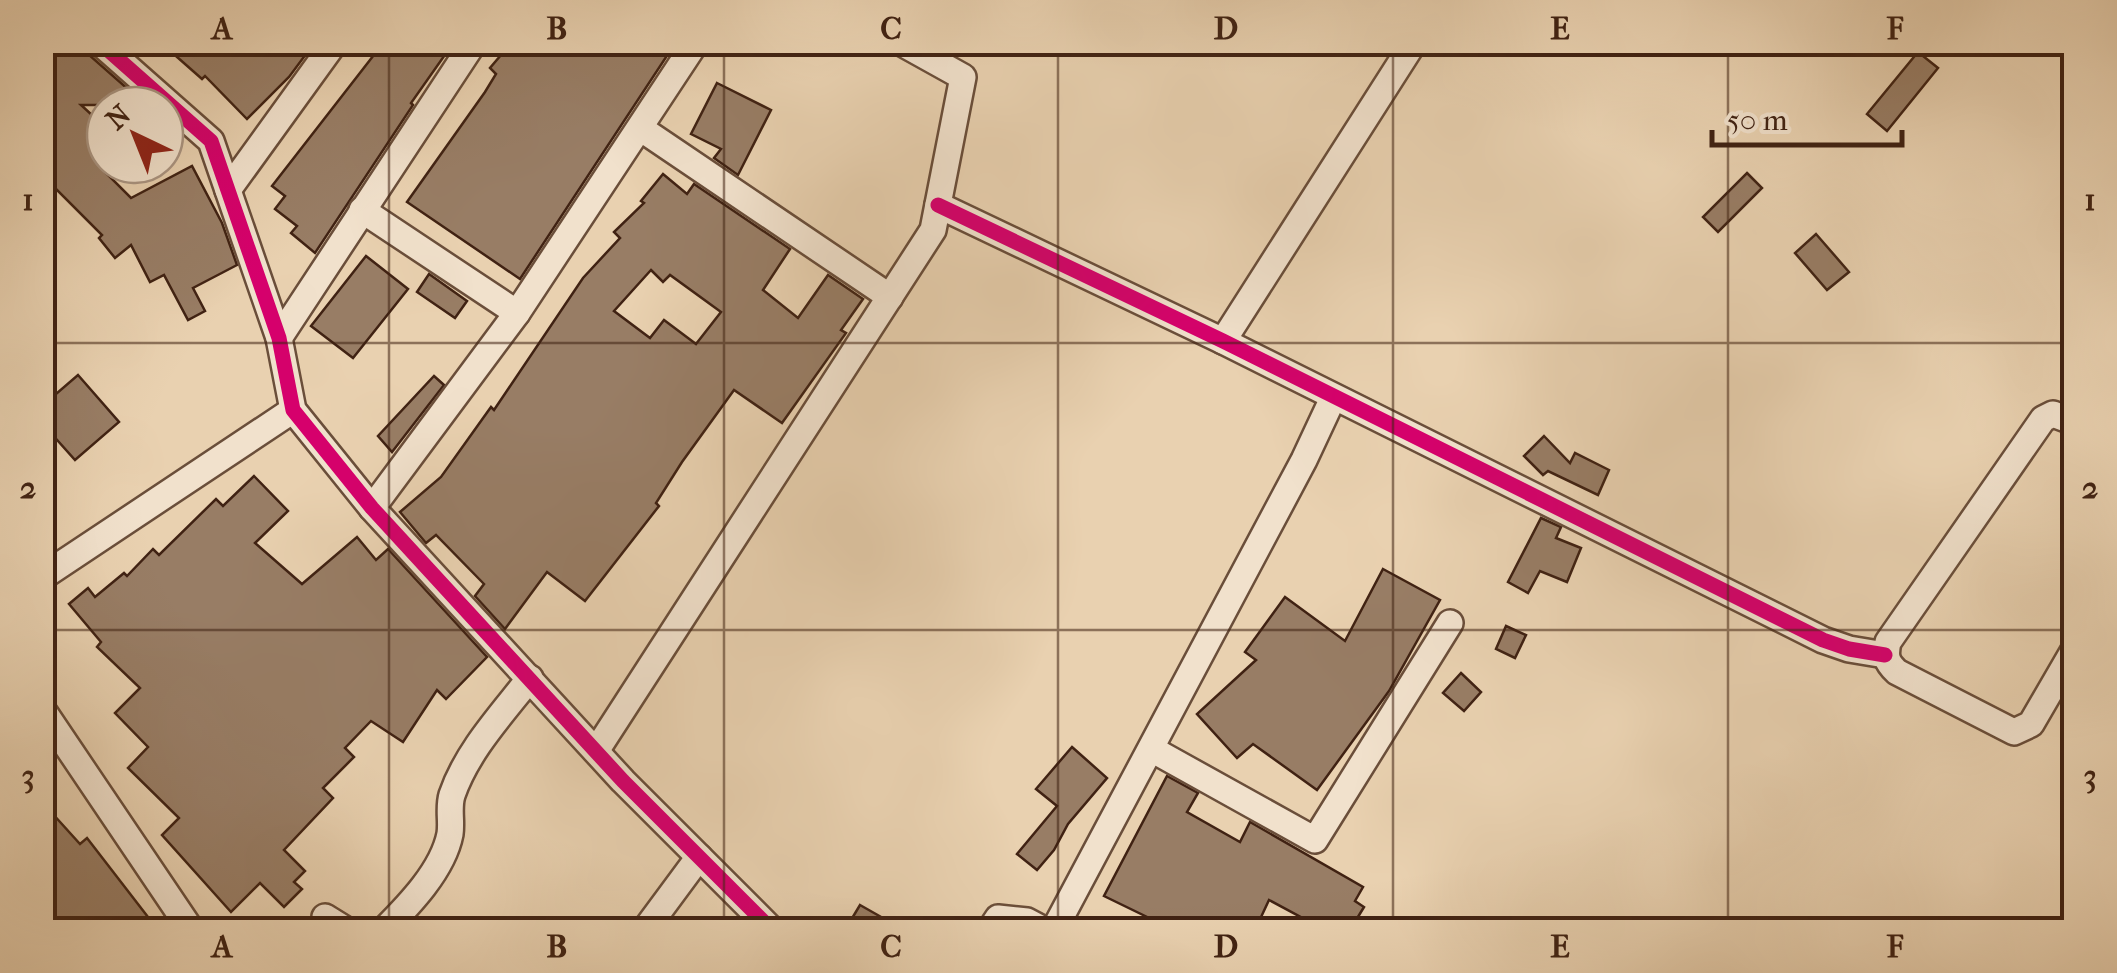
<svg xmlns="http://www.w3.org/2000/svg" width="2117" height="973" font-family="'IM FELL French Canon',serif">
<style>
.building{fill:#987d65;stroke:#402213;stroke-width:2.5;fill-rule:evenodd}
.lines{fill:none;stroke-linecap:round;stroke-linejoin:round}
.minor-casing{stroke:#6a4e3a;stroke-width:30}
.minor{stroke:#f1e1cc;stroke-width:25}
.cycleway-casing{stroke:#f1e1cc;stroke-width:21}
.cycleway{stroke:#d6006c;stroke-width:15}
.grid{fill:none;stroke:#402213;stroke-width:2.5;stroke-opacity:0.55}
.neatline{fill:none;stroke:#402213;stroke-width:4}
.grid-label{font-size:32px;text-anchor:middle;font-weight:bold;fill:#402213}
</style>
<rect width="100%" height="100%" fill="#e9d1b0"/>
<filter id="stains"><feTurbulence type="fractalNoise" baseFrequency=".002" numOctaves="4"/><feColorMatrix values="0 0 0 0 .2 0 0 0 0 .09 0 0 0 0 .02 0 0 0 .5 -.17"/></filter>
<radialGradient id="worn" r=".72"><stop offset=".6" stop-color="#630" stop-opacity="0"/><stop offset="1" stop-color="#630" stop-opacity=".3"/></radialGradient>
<g class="building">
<path d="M42,42H83L88,54L146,105H81L105,127V172L131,198L192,166L222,223L237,265L193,288L205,311L188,320L164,275L150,282L131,245L115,258L99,238L102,235L42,175Z"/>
<path d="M160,42H315L289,77L247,119L205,76L202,79Z"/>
<path d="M384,42H454L411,103L413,105L315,253L291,233L297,226L275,209L285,196L272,186Z"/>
<path d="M512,42H676L520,279L407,202L485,92L496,74L490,68Z"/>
<path d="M1918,52L1938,68L1887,131L1867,114Z"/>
<path d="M717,83L771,110L738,175L714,158L721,149L691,134Z"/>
<path d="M1747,173L1762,188L1718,232L1703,217Z"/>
<path d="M663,174L687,194L694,184L790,249L763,290L798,318L828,275L863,299L841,330L846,333L782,423L734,390L682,462L656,503L659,506L585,601L547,572L505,629L475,596L484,584L436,535L426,543L400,512L441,477L491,407L494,410L583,278L620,238L614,232L644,203L641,201ZM651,270L663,282L670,275L721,312L696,344L664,320L650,338L614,311Z"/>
<path d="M1816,234L1849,272L1827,290L1795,253Z"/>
<path d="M366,256L408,289L353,358L311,326Z"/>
<path d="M429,274L467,301L455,318L417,292Z"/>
<path d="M78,375L119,422L75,460L42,423V406Z"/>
<path d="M434,376L444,385L392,452L378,436Z"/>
<path d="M1544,436L1570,463L1575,453L1609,470L1598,495L1548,471L1543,475L1524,456Z"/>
<path d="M254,476L288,511L255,543L302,584L357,537L376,560L388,549L487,657L446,699L437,690L403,742L371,721L345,748L354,757L323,788L333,798L284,850L305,871L294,882L302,889L284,907L260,883L231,912L162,835L179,818L128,768L148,747L115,713L140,688L97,647L101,642L69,604L88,588L95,597L124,573L127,576L153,549L159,555L216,499L223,506Z"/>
<path d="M1541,518L1561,527L1556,538L1581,548L1567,582L1540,571L1528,593L1508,582Z"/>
<path d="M1383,569L1440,600L1389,691L1317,790L1253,744L1237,758L1197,714L1256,660L1245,652L1285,597L1345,641Z"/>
<path d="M1506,626L1526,635L1515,658L1496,649Z"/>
<path d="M1461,673L1481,692L1464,711L1443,693Z"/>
<path d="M1072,747L1107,778L1068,824L1054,850L1037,870L1017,854L1057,806L1036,789Z"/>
<path d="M1167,776L1198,793L1187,812L1240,842L1250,822L1363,887L1355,901L1364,907L1350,930H1325L1269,900L1255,930H1174L1104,896Z"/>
<path d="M42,802L80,844L87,838L158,930H42Z"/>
<path d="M860,905L904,930H845Z"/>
</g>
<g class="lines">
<g class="minor-casing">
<g id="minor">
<path d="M99,42L211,141L279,338L293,410L372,508L623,781L772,930"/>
<path d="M640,128L890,297"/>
<path d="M228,190L335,42"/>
<path d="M938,205L1223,341L1823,640L1849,649L1885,655"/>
<path d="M362,210L517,313"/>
<path d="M279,338L474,42"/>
<path d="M1223,341L1414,42"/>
<path d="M2074,422L2053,414L2043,419L1888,642C1885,656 1886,662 1897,672L2014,732L2031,724L2074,650"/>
<path d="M372,508L517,313L696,42"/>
<path d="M42,577L293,410"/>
<path d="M42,709L191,930"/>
<path d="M1153,750L1315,840L1450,623"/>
<path d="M596,751L933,230L963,77L900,42"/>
<path d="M325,917L346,930"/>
<path d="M384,930C409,905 443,870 450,834C452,821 448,808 452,795C467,751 502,714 530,678"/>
<path d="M645,930L699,857"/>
<path d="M990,930L998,918L1027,921L1044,930"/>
<path d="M1054,930L1304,460L1333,398"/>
</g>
</g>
<use href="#minor" class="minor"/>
<g class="cycleway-casing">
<g id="cycleway">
<path d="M99,42L211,141L279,338L293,410L372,508L623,781L772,930"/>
<path d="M938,205L1223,341L1823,640L1849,649L1885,655"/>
</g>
</g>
<use href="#cycleway" class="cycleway"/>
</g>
<path class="grid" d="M389,42V930M724,42V930M1058,42V930M1393,42V930M1728,42V930M42,343H2074M42,630H2074"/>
<rect width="2117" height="973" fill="none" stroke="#e9d1b0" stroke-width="110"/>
<g transform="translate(135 135) rotate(317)"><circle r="48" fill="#f1e1cc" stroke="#aa9582" stroke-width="2.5"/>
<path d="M0-8L18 38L0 25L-18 38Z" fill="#8f2418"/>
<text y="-15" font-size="28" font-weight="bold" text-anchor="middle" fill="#402213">N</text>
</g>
<path d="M1712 130v15h190v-15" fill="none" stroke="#402213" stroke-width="5"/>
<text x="1727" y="130" font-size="30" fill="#402213" stroke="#f1e1cc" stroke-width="8" paint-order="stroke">50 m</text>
<rect x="55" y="55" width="2007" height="863" class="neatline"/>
<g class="grid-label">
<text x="222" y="39">A</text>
<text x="557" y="39">B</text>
<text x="891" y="39">C</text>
<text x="1226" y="39">D</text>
<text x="1560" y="39">E</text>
<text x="1895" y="39">F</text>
<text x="28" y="210">1</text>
<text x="2090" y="210">1</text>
<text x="28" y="498">2</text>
<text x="2090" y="498">2</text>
<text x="28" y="786">3</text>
<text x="2090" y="786">3</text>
<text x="222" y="957">A</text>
<text x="557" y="957">B</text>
<text x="891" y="957">C</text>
<text x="1226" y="957">D</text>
<text x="1560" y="957">E</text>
<text x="1895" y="957">F</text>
</g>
<rect width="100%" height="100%" filter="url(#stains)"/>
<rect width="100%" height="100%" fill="url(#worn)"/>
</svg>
